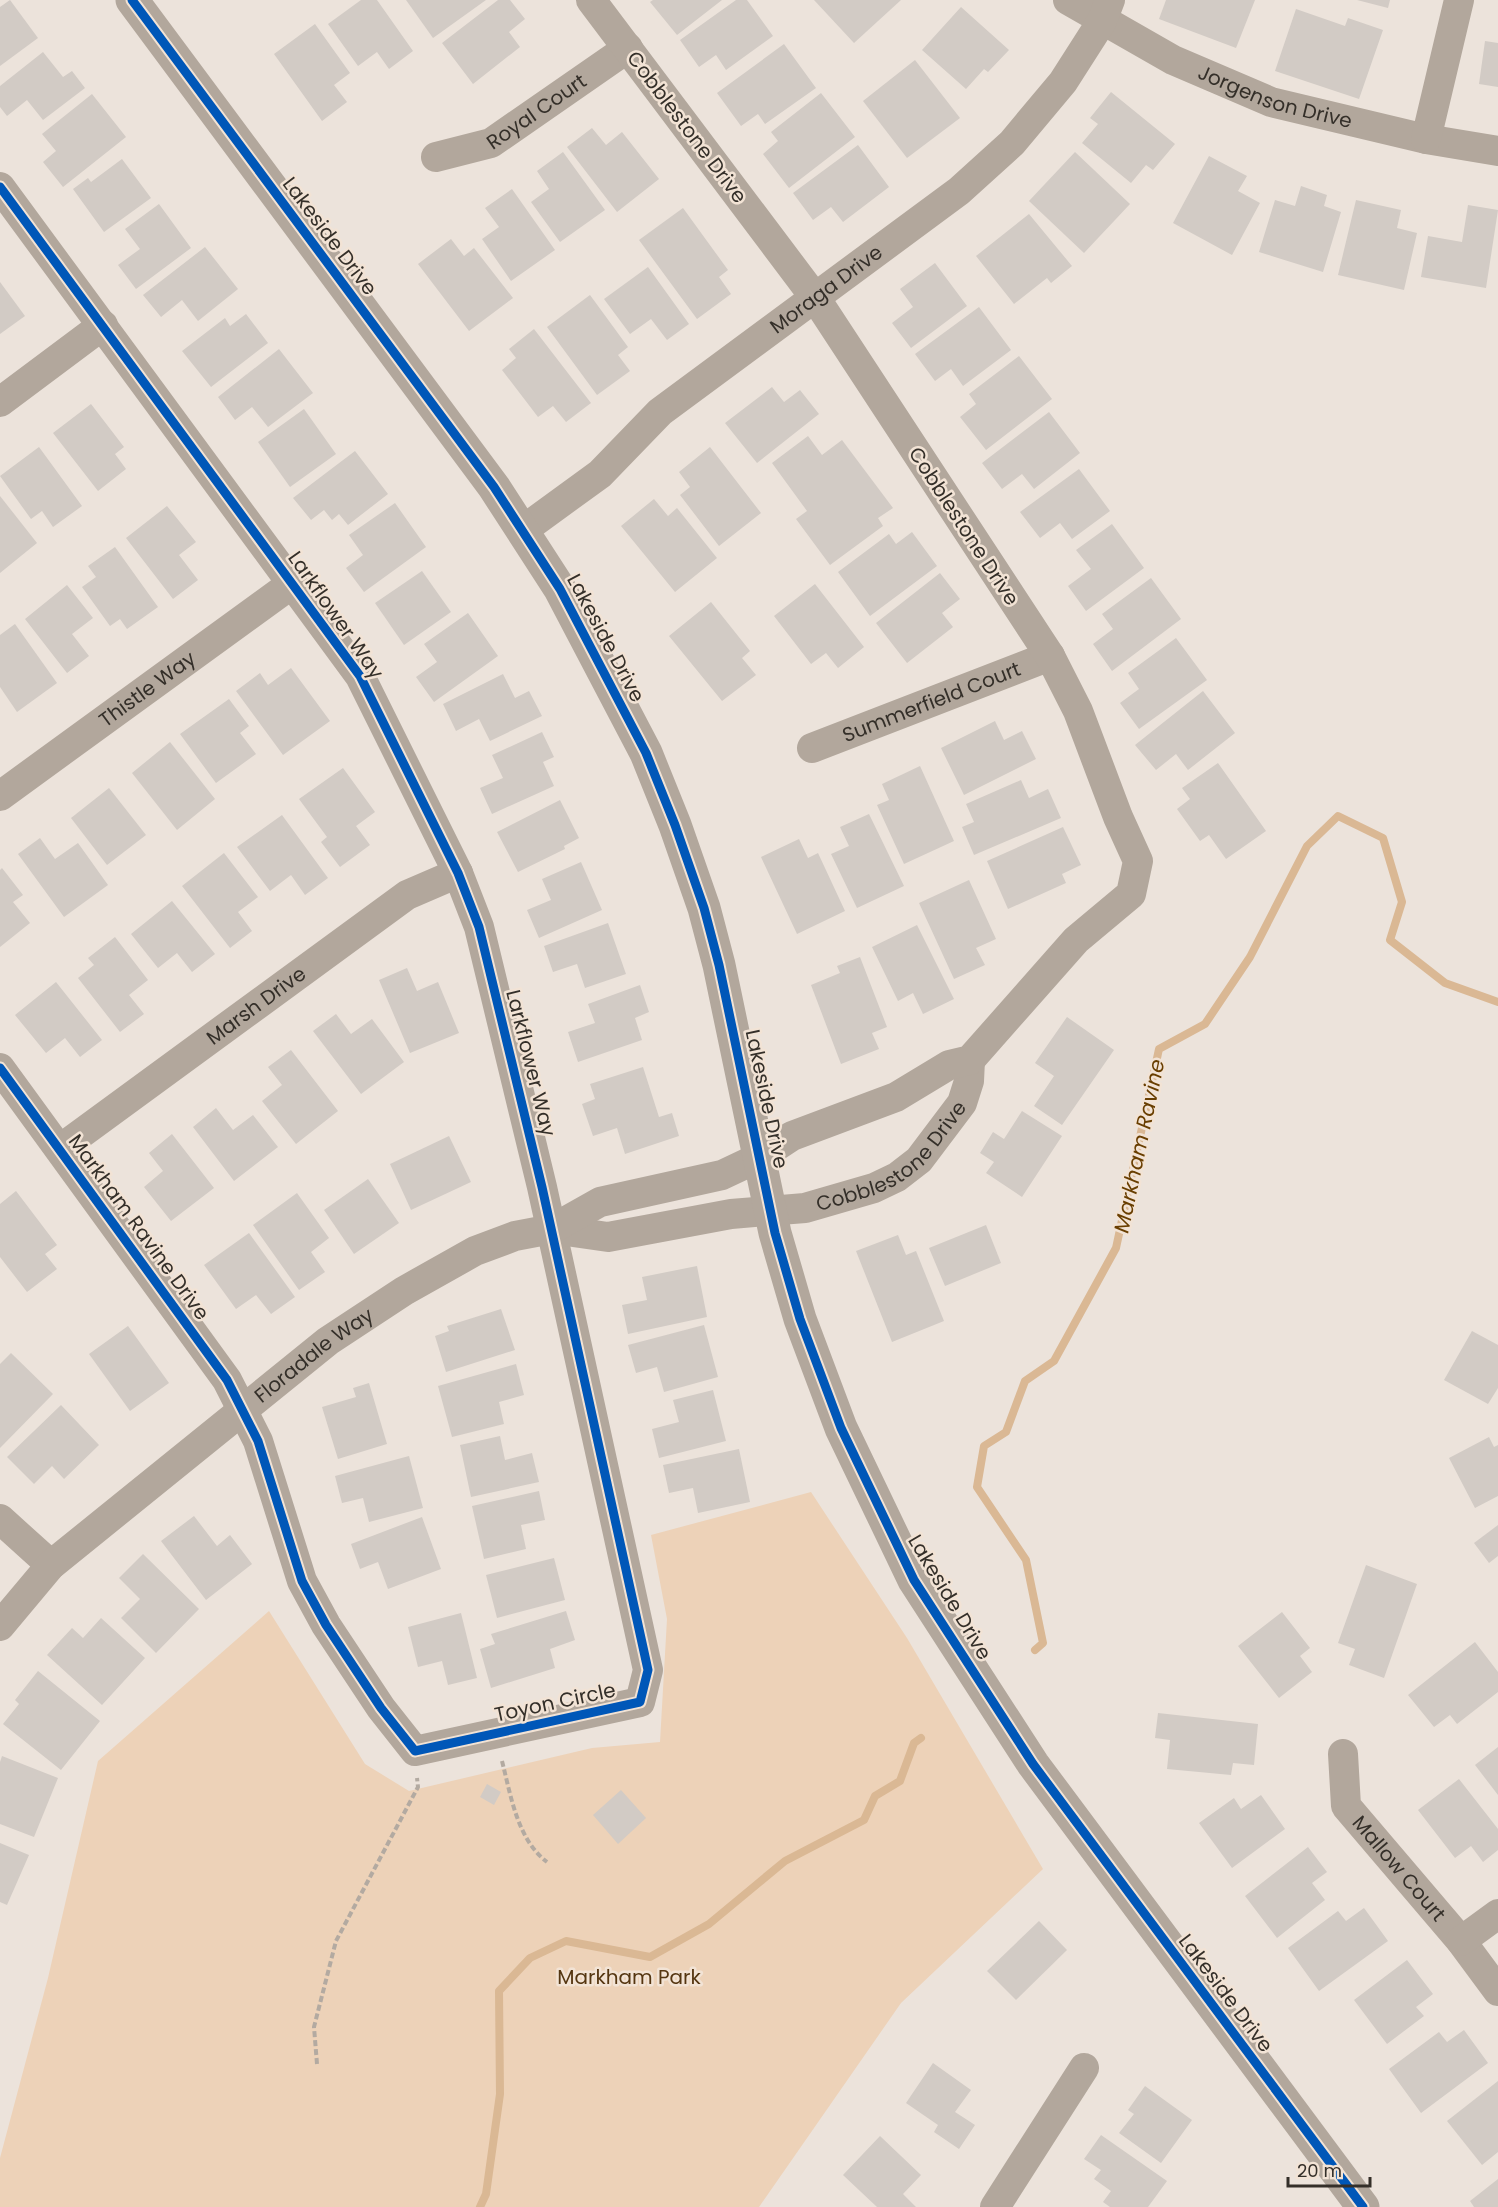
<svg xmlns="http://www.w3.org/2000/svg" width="1498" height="2207" font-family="Poppins,sans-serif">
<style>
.green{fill:#edd2b8}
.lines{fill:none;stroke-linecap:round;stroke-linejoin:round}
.stream{stroke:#dab894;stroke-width:8}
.building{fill:#d2cbc5}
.path{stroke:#b3aaa1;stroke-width:4;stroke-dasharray:6 3;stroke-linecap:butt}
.minor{stroke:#b2a79c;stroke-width:30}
.tertiary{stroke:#b2a79c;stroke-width:33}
.cycleway-casing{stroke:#f2e3d5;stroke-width:13}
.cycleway{stroke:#0057b8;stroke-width:9}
.labels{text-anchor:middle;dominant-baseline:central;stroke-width:5;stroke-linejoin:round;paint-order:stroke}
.street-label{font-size:20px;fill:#342f29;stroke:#f2e3d5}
.park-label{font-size:20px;fill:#553611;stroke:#f2e3d5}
.water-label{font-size:21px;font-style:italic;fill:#693e00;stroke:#f2e3d5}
</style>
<rect width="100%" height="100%" fill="#ece3db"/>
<path class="green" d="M811,1492L907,1638L1043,1869L901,2003L759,2207H0V2158L48,1978L98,1761L269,1611L365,1764L409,1791L592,1748L660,1742L667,1619L651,1535Z"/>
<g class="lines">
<g class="stream">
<path d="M1035,1650L1043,1643L1026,1560L977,1487L984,1446L1006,1432L1025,1381L1054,1361L1116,1248L1159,1049L1205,1024L1250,957L1307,846L1338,816L1383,838L1402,902L1390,940L1445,983L1498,1002"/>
<path d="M480,2207L486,2194L500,2094L499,1991L530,1958L566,1941L650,1957L709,1924L785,1861L864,1820L875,1796L900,1781L914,1743L921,1738"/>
</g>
</g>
<g class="building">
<path d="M10,0L38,38L0,66V7Z"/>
<path d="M361,0H377L413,51L389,69L377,52L358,66L328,24Z"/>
<path d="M406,0H486L433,38Z"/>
<path d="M498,0H510L525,19L509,32L520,47L473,84L442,43Z"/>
<path d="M653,0H722L677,35L650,2Z"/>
<path d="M736,0H747L773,36L726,70L716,55L699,67L680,40Z"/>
<path d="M814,0H901L854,43Z"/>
<path d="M1166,0H1255L1236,48L1159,19Z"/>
<path d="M1357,0H1390L1388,8Z"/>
<path d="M961,7L1009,50L988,72L984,69L966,89L922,50Z"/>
<path d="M1296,9L1345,26L1348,18L1383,30L1359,99L1275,71Z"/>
<path d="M315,24L350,73L334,85L347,102L322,121L274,54Z"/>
<path d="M1485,41L1498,43V87L1479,84Z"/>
<path d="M784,44L816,88L765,124L758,114L741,126L717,93Z"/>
<path d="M43,52L63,77L72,71L85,88L43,120L27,100L7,116L0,107V86Z"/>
<path d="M915,60L960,118L907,158L863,101Z"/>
<path d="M1111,92L1175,144L1153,170L1146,165L1131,183L1082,143L1098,124L1090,118Z"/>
<path d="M821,93L855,137L789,188L763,154L778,141L771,132Z"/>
<path d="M92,94L126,137L63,187L43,162L56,151L42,134Z"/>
<path d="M592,128L606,145L622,132L659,179L617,212L567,147Z"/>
<path d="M858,145L889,187L843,222L831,207L813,220L793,193Z"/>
<path d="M563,152L605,210L560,242L531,202L549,189L537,171Z"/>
<path d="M1075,152L1130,204L1084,253L1029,201Z"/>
<path d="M1209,156L1247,176L1238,191L1260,203L1232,255L1173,223Z"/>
<path d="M122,159L151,198L104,232L73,189L88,178L91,182Z"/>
<path d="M1301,186L1327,195L1324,206L1341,212L1323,272L1259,252L1275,200L1295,206Z"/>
<path d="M512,189L555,250L511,281L482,239L499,227L485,208Z"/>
<path d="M1356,200L1401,210L1397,228L1417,233L1404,290L1338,275Z"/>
<path d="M159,204L191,248L136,289L118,265L140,249L125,229Z"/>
<path d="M1468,205L1498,210L1486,288L1421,277L1428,236L1462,242Z"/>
<path d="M683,208L728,270L719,277L731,294L697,319L639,240Z"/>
<path d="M1029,214L1072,266L1051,283L1047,278L1014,304L976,256Z"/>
<path d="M451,239L464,256L474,248L513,298L469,331L418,264Z"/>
<path d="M205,247L238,289L198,321L182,300L161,317L143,295Z"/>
<path d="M935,263L967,306L911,348L892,323L913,307L900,289Z"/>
<path d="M648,267L689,324L667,340L651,319L630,334L604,299Z"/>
<path d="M0,282L25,316L0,334Z"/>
<path d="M590,295L628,347L618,355L630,371L597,395L547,327Z"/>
<path d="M979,307L1011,350L963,386L951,369L935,381L915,354Z"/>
<path d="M246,314L268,343L211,387L182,351L225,318L230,326Z"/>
<path d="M534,329L591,403L566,422L553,406L538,417L502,370L516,358L509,349Z"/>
<path d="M279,349L313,393L268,427L252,407L235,420L218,397Z"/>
<path d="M1019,356L1052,399L986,450L960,417L976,404L969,394Z"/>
<path d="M772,387L784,402L800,390L819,414L757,463L725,423Z"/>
<path d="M91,404L124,447L115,454L126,469L98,491L53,433Z"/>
<path d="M304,409L336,454L290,487L258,442Z"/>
<path d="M1049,412L1080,453L1034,489L1022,474L1002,489L982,463Z"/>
<path d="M808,436L822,455L842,440L893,508L878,518L883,526L830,565L796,519L807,511L772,463Z"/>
<path d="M39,447L82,506L53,527L42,511L31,519L0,476Z"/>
<path d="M710,447L761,513L719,546L680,495L690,487L679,472Z"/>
<path d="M355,451L388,494L348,525L339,514L332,520L324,510L311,520L293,498Z"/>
<path d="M1079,469L1110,511L1072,539L1060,523L1040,538L1020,512Z"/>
<path d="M0,496L37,543L0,573Z"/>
<path d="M654,499L668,516L677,508L717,558L675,592L621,526Z"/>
<path d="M395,503L426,547L364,592L346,568L363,555L349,535Z"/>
<path d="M167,506L196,542L179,555L198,580L173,599L126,538Z"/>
<path d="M1112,524L1144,568L1086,611L1068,586L1091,569L1076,550Z"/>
<path d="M912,532L937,566L870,616L838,572L889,534L896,544Z"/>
<path d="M115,547L158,607L127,629L120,619L110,626L82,587L96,577L88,566Z"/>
<path d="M422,571L451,612L404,645L375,603Z"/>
<path d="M940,573L960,599L942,613L953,627L907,663L876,623Z"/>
<path d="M1151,578L1181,619L1112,671L1093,644L1113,629L1102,614Z"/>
<path d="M815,584L864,647L838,668L826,653L811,664L774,616Z"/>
<path d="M67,585L93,618L72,634L89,656L67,673L25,619Z"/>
<path d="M711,602L750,651L742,658L756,675L722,701L669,636Z"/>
<path d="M468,613L498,656L434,702L416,677L437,662L424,644Z"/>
<path d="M15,624L57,683L17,712L0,687V635Z"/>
<path d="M1176,638L1207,680L1139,729L1120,703L1139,689L1128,673Z"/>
<path d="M291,668L330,721L283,755L236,691L260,673L268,685Z"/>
<path d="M503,674L515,698L529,691L542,716L490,741L479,719L456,731L443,704Z"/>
<path d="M1203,691L1235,733L1188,770L1176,754L1156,770L1135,745Z"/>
<path d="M229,699L249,726L240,733L256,754L216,783L180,734Z"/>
<path d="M995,721L1004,740L1022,731L1036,759L964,795L941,748Z"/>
<path d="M542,732L554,757L543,762L554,786L492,814L480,788L503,778L492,755Z"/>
<path d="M170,742L215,799L177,830L132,773Z"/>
<path d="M1218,763L1266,831L1226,859L1209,835L1200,841L1177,809L1190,799L1182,788Z"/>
<path d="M920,766L954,841L904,864L877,805L889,800L882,784Z"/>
<path d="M343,768L375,812L356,826L370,845L340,867L321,842L327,837L299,799Z"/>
<path d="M1021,780L1029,798L1048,789L1061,818L974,855L962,827L974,822L966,804Z"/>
<path d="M109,788L146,835L107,865L71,818Z"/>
<path d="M560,800L579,838L564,846L565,849L518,872L497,832Z"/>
<path d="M869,814L904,886L857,908L831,854L849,846L840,827Z"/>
<path d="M282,815L328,878L305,895L291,875L270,891L237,847Z"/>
<path d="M1063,827L1081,865L1062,874L1066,883L1008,909L987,861Z"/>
<path d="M40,838L55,859L78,843L108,885L64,917L18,854Z"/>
<path d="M799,839L808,858L818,853L845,911L797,934L761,857Z"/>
<path d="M224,853L258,897L238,912L252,931L230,948L182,886Z"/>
<path d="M581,862L602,910L539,938L527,910L551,900L542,879Z"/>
<path d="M2,868L23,895L13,902L30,923L0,947V870Z"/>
<path d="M969,880L996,939L976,948L985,965L954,979L919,903Z"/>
<path d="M172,901L215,954L192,972L177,953L158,968L131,934Z"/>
<path d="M608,923L626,974L585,988L577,964L553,972L544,946Z"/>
<path d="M917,925L954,999L923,1014L913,993L898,1001L872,947Z"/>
<path d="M115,937L148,980L129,995L144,1014L120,1032L78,978L94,965L88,958Z"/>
<path d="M860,957L887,1027L872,1033L879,1049L841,1064L811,985L840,973L837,966Z"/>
<path d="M407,968L417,991L438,982L459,1033L410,1053L379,980Z"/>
<path d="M56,982L102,1040L80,1057L65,1038L46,1053L15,1015Z"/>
<path d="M640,985L649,1012L635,1018L642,1040L578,1062L568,1032L595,1023L588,1004Z"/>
<path d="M336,1014L351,1034L372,1019L404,1062L361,1094L313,1031Z"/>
<path d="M1067,1017L1114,1050L1062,1125L1034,1106L1054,1076L1035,1063Z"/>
<path d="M291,1050L338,1111L296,1144L262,1101L282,1085L268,1067Z"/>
<path d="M643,1067L659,1117L672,1113L679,1136L625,1154L617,1128L593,1136L582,1104L595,1099L590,1084Z"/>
<path d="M216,1108L233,1130L253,1115L278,1147L234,1181L193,1127Z"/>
<path d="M1022,1111L1062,1136L1022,1197L986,1173L994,1162L980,1153L993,1132L1004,1139Z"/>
<path d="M172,1134L214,1188L171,1221L144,1187L163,1171L149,1153Z"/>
<path d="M449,1136L471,1182L411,1210L390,1164Z"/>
<path d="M368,1179L399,1223L354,1254L324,1210Z"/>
<path d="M16,1191L57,1245L45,1254L57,1269L27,1292L0,1257V1204Z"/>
<path d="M297,1193L329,1238L311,1252L325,1272L299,1290L253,1225Z"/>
<path d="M986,1225L1001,1263L945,1286L929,1248Z"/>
<path d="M249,1233L295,1297L271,1314L256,1295L236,1309L204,1265Z"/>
<path d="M898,1235L906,1255L916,1251L944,1321L892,1342L856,1251Z"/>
<path d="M697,1266L707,1317L628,1334L622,1305L647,1300L642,1277Z"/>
<path d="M501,1309L515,1350L446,1372L435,1336L449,1331L447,1326Z"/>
<path d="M704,1325L718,1377L664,1392L657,1367L636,1373L628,1345Z"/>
<path d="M128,1326L169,1383L130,1411L89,1354Z"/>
<path d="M1472,1331L1498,1345V1388L1488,1404L1444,1380Z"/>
<path d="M11,1353L53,1394L0,1448V1364Z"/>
<path d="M516,1364L524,1395L499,1402L504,1424L452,1437L438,1386Z"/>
<path d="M369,1383L387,1444L338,1459L322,1407L356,1397L353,1388Z"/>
<path d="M713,1390L726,1441L659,1458L652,1429L679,1422L673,1400Z"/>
<path d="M61,1405L99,1445L64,1479L52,1466L34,1484L7,1457Z"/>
<path d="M500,1436L505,1460L532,1453L539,1482L471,1497L460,1445Z"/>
<path d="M1489,1437L1494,1447L1498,1445V1496L1475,1508L1449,1458Z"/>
<path d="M739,1449L750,1502L698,1513L693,1488L669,1493L663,1465Z"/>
<path d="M409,1456L423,1508L369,1522L363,1498L342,1503L335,1476Z"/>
<path d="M539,1491L545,1520L521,1525L526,1549L484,1559L472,1506Z"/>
<path d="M194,1516L217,1546L230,1535L252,1564L206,1600L161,1541Z"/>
<path d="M422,1517L441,1569L388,1589L378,1562L360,1569L351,1544Z"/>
<path d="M1498,1525V1556L1489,1563L1474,1543Z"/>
<path d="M143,1554L199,1609L156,1653L121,1618L140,1599L119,1578Z"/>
<path d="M554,1558L565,1600L497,1618L486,1575Z"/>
<path d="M1366,1565L1417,1584L1384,1678L1349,1665L1355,1649L1338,1643Z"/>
<path d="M566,1611L575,1640L550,1649L555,1668L491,1688L480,1649L495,1644L491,1634Z"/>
<path d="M1282,1612L1310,1648L1300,1656L1312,1672L1279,1698L1238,1646Z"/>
<path d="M461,1613L477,1678L448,1685L442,1661L418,1667L408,1627Z"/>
<path d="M101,1618L145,1658L102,1705L47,1655L72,1628L83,1638Z"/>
<path d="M1475,1642L1498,1672V1692L1457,1724L1450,1715L1434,1727L1408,1695Z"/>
<path d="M38,1671L100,1721L61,1770L3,1724L19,1704L15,1700Z"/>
<path d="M1158,1713L1258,1724L1254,1765L1233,1763L1231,1775L1167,1769L1170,1740L1155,1738Z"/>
<path d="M1498,1747V1795L1475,1765Z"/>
<path d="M2,1756L58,1778L34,1837L0,1824V1762Z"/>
<path d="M1459,1779L1498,1829V1850L1483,1862L1471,1846L1455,1858L1418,1810Z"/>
<path d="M487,1784L501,1792L494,1805L480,1797Z"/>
<path d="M621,1790L646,1818L618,1844L593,1815Z"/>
<path d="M1261,1795L1285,1829L1232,1868L1199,1823L1234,1798L1241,1809Z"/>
<path d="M0,1843L29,1855L7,1905L0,1902Z"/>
<path d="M1308,1847L1327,1872L1312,1883L1325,1900L1277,1938L1245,1896Z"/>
<path d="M1364,1908L1388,1941L1319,1991L1288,1948L1338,1911L1346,1921Z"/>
<path d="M1039,1921L1067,1950L1016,2000L987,1971Z"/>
<path d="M1407,1960L1433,1994L1416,2007L1424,2016L1387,2044L1354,2000Z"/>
<path d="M1464,2030L1488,2063L1421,2113L1389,2069L1439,2032L1447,2042Z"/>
<path d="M933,2063L971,2090L955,2112L975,2125L959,2149L934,2132L938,2125L906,2103Z"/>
<path d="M1498,2081V2152L1482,2165L1447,2121Z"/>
<path d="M1145,2086L1192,2120L1161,2163L1119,2133L1134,2114L1128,2110Z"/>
<path d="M1101,2135L1167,2181L1148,2207H1110L1103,2202L1111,2191L1094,2179L1101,2170L1084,2159Z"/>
<path d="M880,2136L921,2175L903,2194L916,2207H877L843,2175Z"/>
<path d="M1498,2179V2207H1474L1470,2201Z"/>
</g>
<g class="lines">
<g class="path">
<path d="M502,1761C511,1796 517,1839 547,1862"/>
<path d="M317,2064L314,2027L336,1941L418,1787L417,1778"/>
</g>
<g class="minor">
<path id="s1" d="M1068,0L1173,60L1271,102L1426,139L1498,151"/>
<path d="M1426,139L1459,0"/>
<path id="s2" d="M436,157L491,143L628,48"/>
<path d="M0,187L360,676L458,873L479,927L542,1187L648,1670L640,1702L415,1751L381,1708L326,1625L302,1581L258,1441L227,1380L0,1068"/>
<path d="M0,402L103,325"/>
<path id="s3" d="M523,530L600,474L660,412L959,191L1012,143L1063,82L1102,21L1110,0"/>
<path id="s4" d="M812,748L1050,656"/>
<path id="s5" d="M0,796L293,583"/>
<path id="s6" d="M60,1149L407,895L458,873"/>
<path id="s7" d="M552,1229L608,1237L731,1214L805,1208L874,1188L897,1177L919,1160L962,1103L969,1081L970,1060"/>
<path d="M0,1519L51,1565"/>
<path id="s8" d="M0,1626L51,1565L328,1341L404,1291L475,1251L515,1236L552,1229L600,1202L722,1175L760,1157L792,1136L896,1097L949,1065L970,1060L1076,940L1131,894L1138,861L1118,817L1078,711L1050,656L816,299L591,0"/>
<path id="s9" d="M1343,1754L1346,1806L1461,1941L1498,1991"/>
<path d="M1461,1941L1498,1914"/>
<path d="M995,2207L1084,2068"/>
</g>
<path class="tertiary" d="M132,0L494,487L560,589L646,753L675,825L704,908L719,965L775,1233L800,1319L841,1428L914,1580L1033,1764L1363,2207"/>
<g class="cycleway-casing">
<g id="cycleway">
<path d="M132,0L494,487L560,589L646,753L675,825L704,908L719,965L775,1233L800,1319L841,1428L914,1580L1033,1764L1363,2207"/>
<path d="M0,187L360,676L458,873L479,927L542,1187L648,1670L640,1702L415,1751L381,1708L326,1625L302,1581L258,1441L227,1380L0,1068"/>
</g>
</g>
<use href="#cycleway" class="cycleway"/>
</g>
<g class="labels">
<g class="street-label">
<text stroke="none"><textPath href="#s1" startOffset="230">Jorgenson Drive</textPath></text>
<text stroke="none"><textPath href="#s2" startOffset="112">Royal Court</textPath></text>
<text transform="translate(687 127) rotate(53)">Cobblestone Drive</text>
<text transform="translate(330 236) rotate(53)">Lakeside Drive</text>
<text stroke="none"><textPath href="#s3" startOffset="388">Moraga Drive</textPath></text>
<text transform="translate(964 526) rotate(57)">Cobblestone Drive</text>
<text transform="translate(336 615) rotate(55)">Larkflower Way</text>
<text transform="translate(606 638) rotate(62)">Lakeside Drive</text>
<text stroke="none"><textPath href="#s5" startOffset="182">Thistle Way</textPath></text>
<text stroke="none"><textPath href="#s4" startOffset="128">Summerfield Court</textPath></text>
<text stroke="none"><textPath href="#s6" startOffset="243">Marsh Drive</textPath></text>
<text transform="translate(531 1063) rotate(76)">Larkflower Way</text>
<text transform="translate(767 1099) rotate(78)">Lakeside Drive</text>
<text stroke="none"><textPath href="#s7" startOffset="360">Cobblestone Drive</textPath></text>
<text transform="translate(139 1227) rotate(54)">Markham Ravine Drive</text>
<text stroke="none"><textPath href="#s8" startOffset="416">Floradale Way</textPath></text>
<text transform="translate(950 1597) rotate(59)">Lakeside Drive</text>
<text transform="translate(555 1702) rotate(-12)">Toyon Circle</text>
<text stroke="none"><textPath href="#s9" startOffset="134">Mallow Court</textPath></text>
<text transform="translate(1226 1993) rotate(53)">Lakeside Drive</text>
</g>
<g class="park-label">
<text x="629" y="1977">Markham Park</text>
</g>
<g class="water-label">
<text transform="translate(1139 1146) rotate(-78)">Markham Ravine</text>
</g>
</g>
<path d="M1288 2177v9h82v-9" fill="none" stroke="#342f29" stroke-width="3"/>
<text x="1297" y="2177" font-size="18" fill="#342f29" stroke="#f2e3d5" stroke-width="4.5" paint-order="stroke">20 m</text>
</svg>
